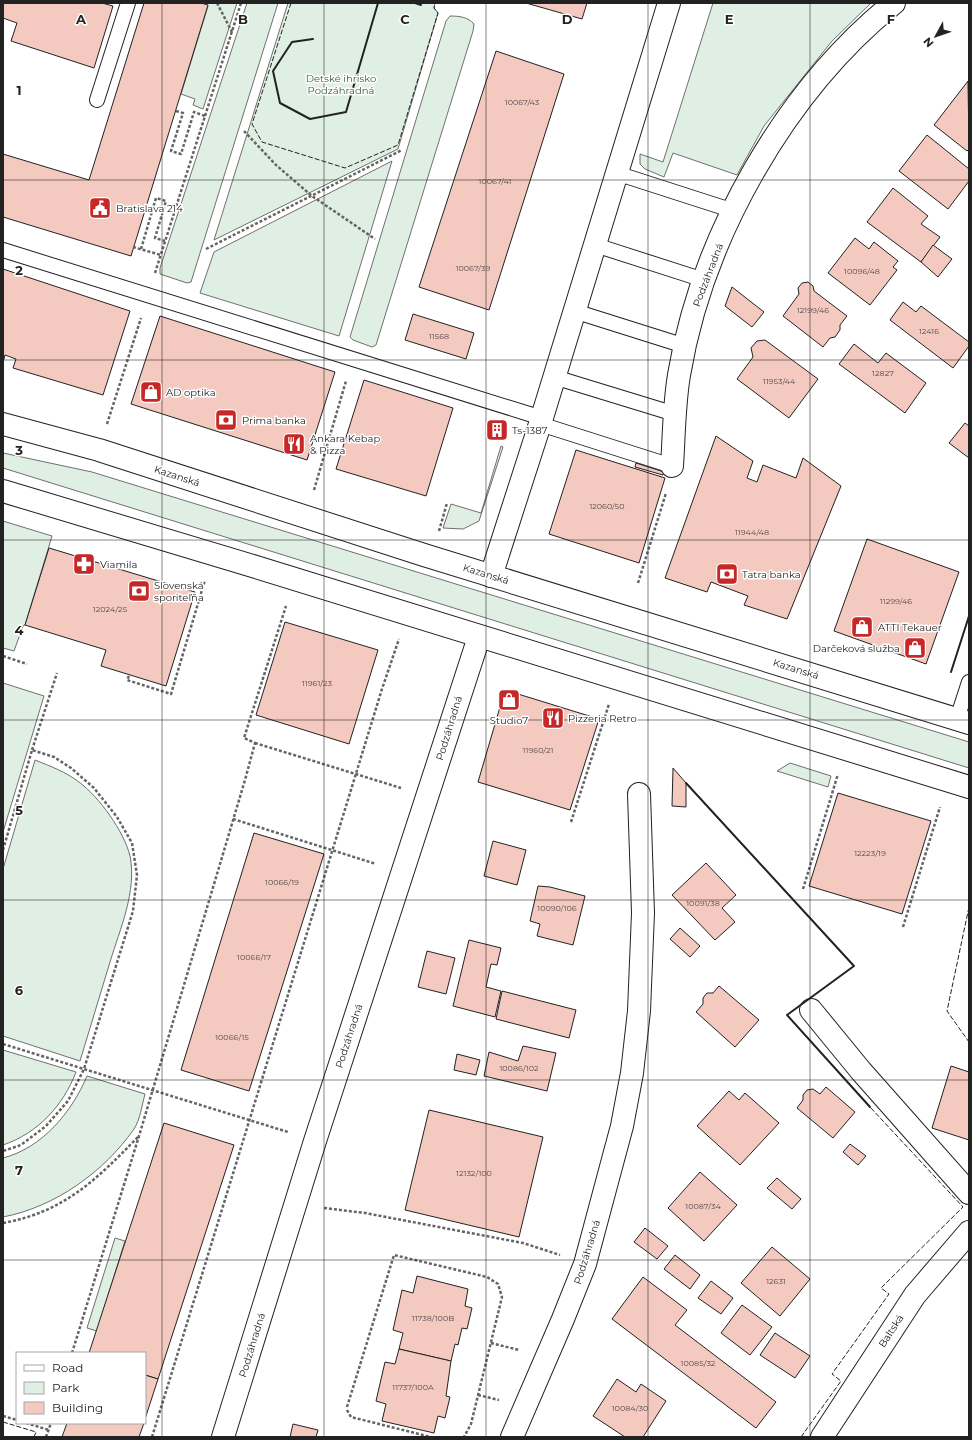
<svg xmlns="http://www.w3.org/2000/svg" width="972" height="1440" font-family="Montserrat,sans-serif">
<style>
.green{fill:#e0efe3;stroke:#6f6f6f}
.building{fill:#f3c9c0;stroke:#222}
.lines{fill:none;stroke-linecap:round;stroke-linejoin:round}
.lane-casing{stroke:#222;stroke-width:16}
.street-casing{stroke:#222;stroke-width:24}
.secondary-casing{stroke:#222;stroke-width:24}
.path{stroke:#646464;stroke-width:2.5;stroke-dasharray:3 2;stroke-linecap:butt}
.lane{stroke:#fff;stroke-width:14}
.street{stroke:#fff;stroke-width:22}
.secondary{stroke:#fff;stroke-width:22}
.fence{stroke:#222;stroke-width:1;stroke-dasharray:5 2;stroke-linecap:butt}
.wall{stroke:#222;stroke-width:2}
.grid{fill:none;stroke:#222;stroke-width:1;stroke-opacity:0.55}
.labels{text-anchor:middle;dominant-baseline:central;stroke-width:3;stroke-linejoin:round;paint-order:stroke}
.number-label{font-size:8px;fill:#564c4a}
.park-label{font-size:10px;fill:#2f5e38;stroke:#fff}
.poi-label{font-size:10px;fill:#222;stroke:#fff;text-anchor:start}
.street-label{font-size:10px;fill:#222;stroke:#fff}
.grid-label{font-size:13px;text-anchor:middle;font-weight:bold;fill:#222;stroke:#fff;stroke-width:3;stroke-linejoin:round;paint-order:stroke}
</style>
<rect width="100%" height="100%" fill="#fff"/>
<g class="green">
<path d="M201,3H237L203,109L193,105L195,99L181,94L208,6Z"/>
<path d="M247,3H278L191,282L187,283L160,274V268Z"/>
<path d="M288,3H435L434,8L438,13L398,149L214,240Z"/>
<path d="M713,3H871L832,41L764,126L737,175L673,153L664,177L645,169L640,164V154L663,162Z"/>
<path d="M450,16C459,16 468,17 474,24L473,31L376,345L372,347L353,340L350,337L446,21Z"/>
<path d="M392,161L339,336L200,293L214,252Z"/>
<path d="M501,446L503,447L479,521L463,529L443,528L451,504L481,513Z"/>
<path d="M3,453L92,472L969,742V768L3,468Z"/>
<path d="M3,521L52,536L25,625L23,626L14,651L3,648Z"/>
<path d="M3,683L44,696L3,832Z"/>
<path d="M35,760C50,766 66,772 79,782C99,797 124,831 130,856C137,891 120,929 110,962C100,995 90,1028 80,1061L3,1036V869Z"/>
<path d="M790,763L831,776L828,787L777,771Z"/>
<path d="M3,1050L76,1072C63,1106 38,1133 3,1145Z"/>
<path d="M87,1076L145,1094C142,1105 140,1120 134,1129C104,1172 55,1207 3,1217V1158C42,1148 72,1112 87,1076Z"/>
<path d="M115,1238L125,1241L97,1331L87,1328Z"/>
</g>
<g class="building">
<path d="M3,3H102L113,6L94,68L11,41L17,23L3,18Z"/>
<path d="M144,3H201L208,5L131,256L3,217V154L89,180Z"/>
<path d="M526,3H587L582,19Z"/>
<path d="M496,51L564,74L489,310L419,287Z"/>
<path d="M968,81L969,149L967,151L934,125Z"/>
<path d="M927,135L969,169V181L948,209L899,171Z"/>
<path d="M893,188L928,216L921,224L940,237L921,262L867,222Z"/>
<path d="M855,238L869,249L874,242L898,261L893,267L897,270L870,305L828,273Z"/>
<path d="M933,245L952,259L938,277L921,262Z"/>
<path d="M3,269L130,311L103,395L13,368L16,359L5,355L3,363Z"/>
<path d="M808,282L813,286L814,291L847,316L840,325V330L835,337L830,338L823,347L783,316L799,294L798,288L802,283Z"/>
<path d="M732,287L764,312L752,327L725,306Z"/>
<path d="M903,302L916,312L921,306L969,342V346L953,368L890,320Z"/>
<path d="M413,314L474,333L466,359L405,340Z"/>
<path d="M160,316L335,372L307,460L131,404Z"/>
<path d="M765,340L818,379L789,418L737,379L753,357L751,348L757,341Z"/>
<path d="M854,344L878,363L886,353L926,383L905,413L839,364Z"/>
<path d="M364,380L453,408L426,496L336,469Z"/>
<path d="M494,420L505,424L500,440L488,435Z"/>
<path d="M965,423L969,426V458L949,443Z"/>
<path d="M716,436L753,461L747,478L757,482L763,465L796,478L803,458L841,486L787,619L744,605L748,596L711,582L707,592L665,578Z"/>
<path d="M576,450L665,478L639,563L549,534Z"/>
<path d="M636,463L664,472L663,475L635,467Z"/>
<path d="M867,539L959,572L926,664L834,631Z"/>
<path d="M49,548L195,592L166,686L101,666L106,650L25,625Z"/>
<path d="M285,622L378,650L349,744L256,715Z"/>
<path d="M505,690L599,719L570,810L478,782Z"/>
<path d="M673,768L686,783V807L672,806Z"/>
<path d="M838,793L931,821L902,914L809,886Z"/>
<path d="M254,833L324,854L249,1091L181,1070Z"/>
<path d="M493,841L526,850L517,885L484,876Z"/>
<path d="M706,863L736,895L722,908L735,922L715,940L672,895Z"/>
<path d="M538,886L550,887L585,896L573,945L537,936L540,924L530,921Z"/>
<path d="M680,928L700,946L690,957L670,939Z"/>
<path d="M469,940L501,948L497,965L491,964L486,987L501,991L495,1017L453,1006Z"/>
<path d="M427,951L455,958L446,994L418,987Z"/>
<path d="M719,986L759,1020L735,1047L696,1012L703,1004V998L707,993H713Z"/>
<path d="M502,991L576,1010L569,1038L496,1019Z"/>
<path d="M523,1046L556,1053L547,1091L484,1076L489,1052L518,1061Z"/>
<path d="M457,1054L480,1060L476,1075L454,1070Z"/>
<path d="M951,1066L969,1072V1140L932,1128Z"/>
<path d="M826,1087L855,1112L833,1138L797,1108L803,1100V1095L807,1090L813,1089L820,1094Z"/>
<path d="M729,1091L739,1100L745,1093L779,1123L740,1165L697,1126Z"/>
<path d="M429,1110L543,1137L519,1237L405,1210Z"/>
<path d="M164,1123L234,1145L158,1379L145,1375V1353H89Z"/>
<path d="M850,1144L866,1156L858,1165L843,1152Z"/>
<path d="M700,1172L737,1205L704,1241L668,1208Z"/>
<path d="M777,1178L801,1199L792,1209L767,1188Z"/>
<path d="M645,1228L668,1246L657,1259L634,1242Z"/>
<path d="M772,1247L810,1279L780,1316L741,1283Z"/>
<path d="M675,1255L700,1275L690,1289L664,1269Z"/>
<path d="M417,1276L468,1289L465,1306L472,1308L467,1329L462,1328L458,1345L455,1344L451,1361L399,1349L403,1333L393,1330L402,1290L413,1293Z"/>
<path d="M643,1277L687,1310L675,1325L776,1402L756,1428L612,1319Z"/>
<path d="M711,1281L733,1298L721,1314L698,1298Z"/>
<path d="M742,1305L772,1327L750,1355L721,1333Z"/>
<path d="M775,1333L810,1356L795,1378L760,1355Z"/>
<path d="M399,1349L451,1361L446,1396L450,1397L445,1418L438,1416L434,1433L382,1421L386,1404L376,1401L385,1362L395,1364Z"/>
<path d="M145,1375L158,1379L145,1419Z"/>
<path d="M617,1379L636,1392L641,1384L666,1401L643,1437H625L593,1416Z"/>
<path d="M67,1423H144L139,1437H62Z"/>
<path d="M293,1424L318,1430L316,1437H290Z"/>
</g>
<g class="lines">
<g class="lane-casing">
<g id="lane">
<path d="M97,100L128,3"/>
<path d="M616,173L734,211"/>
<path d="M595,245L704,280"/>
<path d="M3,250L542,418"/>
<path d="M574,311L685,346"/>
<path d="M554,377L675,414"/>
<path d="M540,424L672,466"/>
<path d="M957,719L969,682"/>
</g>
</g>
<g class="street-casing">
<g id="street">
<path d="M672,466C674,436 674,405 679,375C702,237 785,91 894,3"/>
<path d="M491,576L540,424L669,3"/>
<path d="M811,1010L861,1071L969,1193"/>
<path d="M223,1437L315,1141L479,637"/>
<path d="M512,1437L563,1319L585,1264L622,1126L632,1073L639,1011L643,913L639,794"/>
<path d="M822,1437L915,1295L969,1232"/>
</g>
</g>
<g class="secondary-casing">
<g id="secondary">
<path d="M3,424L99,450L424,555L969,723"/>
<path d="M3,491L256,567L969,787"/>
</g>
</g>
<g class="path">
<path d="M217,3L232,32"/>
<path d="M176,111L183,113L171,151L181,154L194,112L205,116"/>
<path d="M244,131L276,165L312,196L375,239"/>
<path d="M133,247L161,255"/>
<path d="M141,249L156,198L166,201L155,238L165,241"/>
<path d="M206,249L402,150"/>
<path d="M155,273L241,3"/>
<path d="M107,424L141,318"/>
<path d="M314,490L346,381"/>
<path d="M439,531L447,503"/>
<path d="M638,583L666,493"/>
<path d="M3,656L27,664"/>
<path d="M129,676L127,680L171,694L205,580"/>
<path d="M255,743L401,788"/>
<path d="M32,750L57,673"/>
<path d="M233,819L376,864"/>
<path d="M571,822L609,704"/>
<path d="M3,850L32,750L54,757L71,768L94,788L117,817L132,843L137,875L133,911L84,1069L68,1101L46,1126L21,1145L3,1151"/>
<path d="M803,889L838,774"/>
<path d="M903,927L940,807"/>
<path d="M3,1044L288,1132"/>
<path d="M324,1208L365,1213L523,1243L560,1255"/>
<path d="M3,1223C64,1212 96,1180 138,1137"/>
<path d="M491,1343L519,1350"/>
<path d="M72,1353L139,1136L245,780L255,743L244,738L286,606"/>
<path d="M478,1395L499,1400"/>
<path d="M347,1407L394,1255L487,1277L498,1284L502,1297L471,1424L464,1437"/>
<path d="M347,1410L351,1417L431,1437"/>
<path d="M3,1416L17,1420"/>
<path d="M26,1423L49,1430"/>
<path d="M46,1437L51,1423"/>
<path d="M152,1437L382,689L399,639"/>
</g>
<use href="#lane" class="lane"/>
<use href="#street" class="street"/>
<use href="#secondary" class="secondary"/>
<g class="fence">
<path d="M291,3L252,124L262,142L345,168L398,145L438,13L434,8L435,3"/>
<path d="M969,907L947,1011L969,1042"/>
<path d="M3,1422L36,1432L34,1437"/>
<path d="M801,1437L841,1381L832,1374L889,1294L881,1288L963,1207L870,1107"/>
</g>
<g class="wall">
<path d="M415,3L421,5"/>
<path d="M313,39L292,42L273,71L280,103L310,119L346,112L378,3"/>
<path d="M951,672L969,616"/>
<path d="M686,783L854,966L787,1015L870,1107"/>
</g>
</g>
<path class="grid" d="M162,3V1437M324,3V1437M486,3V1437M648,3V1437M810,3V1437M3,180H969M3,360H969M3,540H969M3,720H969M3,900H969M3,1080H969M3,1260H969"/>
<defs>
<g id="civic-square" transform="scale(1.15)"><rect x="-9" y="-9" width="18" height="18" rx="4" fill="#c62828" stroke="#fff"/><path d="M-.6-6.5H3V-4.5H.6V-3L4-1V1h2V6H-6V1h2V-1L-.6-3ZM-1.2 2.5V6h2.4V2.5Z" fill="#fff"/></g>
<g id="shop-square" transform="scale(1.15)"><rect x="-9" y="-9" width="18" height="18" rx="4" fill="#c62828" stroke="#fff"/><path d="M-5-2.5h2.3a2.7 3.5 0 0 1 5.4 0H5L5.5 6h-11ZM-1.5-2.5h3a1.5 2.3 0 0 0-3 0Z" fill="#fff"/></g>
<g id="bank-square" transform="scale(1.15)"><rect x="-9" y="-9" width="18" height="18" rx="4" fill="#c62828" stroke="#fff"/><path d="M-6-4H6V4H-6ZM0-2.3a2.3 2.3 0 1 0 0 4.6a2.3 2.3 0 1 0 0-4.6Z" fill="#fff"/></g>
<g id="building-square" transform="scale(1.15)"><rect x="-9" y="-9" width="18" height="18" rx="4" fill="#c62828" stroke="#fff"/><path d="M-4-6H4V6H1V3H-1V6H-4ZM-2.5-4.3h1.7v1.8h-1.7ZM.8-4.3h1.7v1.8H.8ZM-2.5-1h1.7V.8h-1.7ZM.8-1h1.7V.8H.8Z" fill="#fff"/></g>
<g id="restaurant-square" transform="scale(1.15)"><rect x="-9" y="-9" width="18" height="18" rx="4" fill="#c62828" stroke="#fff"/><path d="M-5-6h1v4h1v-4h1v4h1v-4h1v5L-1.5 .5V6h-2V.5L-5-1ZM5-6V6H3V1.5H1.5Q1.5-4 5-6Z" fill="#fff"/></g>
<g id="pharmacy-square" transform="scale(1.15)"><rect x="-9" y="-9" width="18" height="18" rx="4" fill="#c62828" stroke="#fff"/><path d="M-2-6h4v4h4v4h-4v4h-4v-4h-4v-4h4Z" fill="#fff"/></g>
</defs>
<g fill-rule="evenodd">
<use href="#civic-square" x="100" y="208"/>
<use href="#shop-square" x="151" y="392"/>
<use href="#bank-square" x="226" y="420"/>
<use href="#building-square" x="497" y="430"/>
<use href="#restaurant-square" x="294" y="444"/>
<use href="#pharmacy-square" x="84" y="564"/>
<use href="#bank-square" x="727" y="574"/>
<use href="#bank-square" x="139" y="591"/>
<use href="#shop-square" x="862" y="627"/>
<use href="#shop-square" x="915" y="648"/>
<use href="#shop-square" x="509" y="700"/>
<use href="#restaurant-square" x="553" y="718"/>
</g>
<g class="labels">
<g class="number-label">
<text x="522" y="102">10067/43</text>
<text x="495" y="181">10067/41</text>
<text x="473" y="268">10067/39</text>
<text x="862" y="271">10096/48</text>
<text x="813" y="310">12199/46</text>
<text x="929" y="331">12416</text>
<text x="439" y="336">11568</text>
<text x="883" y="373">12827</text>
<text x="779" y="381">11953/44</text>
<text x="607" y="506">12060/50</text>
<text x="752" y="532">11944/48</text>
<text x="896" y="601">11299/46</text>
<text x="110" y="609">12024/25</text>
<text x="317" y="683">11961/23</text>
<text x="538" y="750">11960/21</text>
<text x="870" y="853">12223/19</text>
<text x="282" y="882">10066/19</text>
<text x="703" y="903">10091/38</text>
<text x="557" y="908">10090/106</text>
<text x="254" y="957">10066/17</text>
<text x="232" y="1037">10066/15</text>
<text x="519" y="1068">10086/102</text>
<text x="474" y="1173">12132/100</text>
<text x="703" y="1206">10087/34</text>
<text x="776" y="1281">12631</text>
<text x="433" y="1318">11738/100B</text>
<text x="698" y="1363">10085/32</text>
<text x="413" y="1387">11737/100A</text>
<text x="630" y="1408">10084/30</text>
</g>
<g class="park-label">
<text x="341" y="78">Detské ihrisko<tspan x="341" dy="12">Podzáhradná</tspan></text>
</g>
<g class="poi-label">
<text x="116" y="208">Bratislava 214</text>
<text x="166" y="392">AD optika</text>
<text x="242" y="420">Prima banka</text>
<text x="512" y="430">Ts-1387</text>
<text x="310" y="438">Ankara Kebap<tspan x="310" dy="12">&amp; Pizza</tspan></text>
<text x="100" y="564">Viamila</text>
<text x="742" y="574">Tatra banka</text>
<text x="154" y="585">Slovenská<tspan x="154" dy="12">sporiteľňa</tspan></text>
<text x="878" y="627">ATTI Tekauer</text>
<text x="900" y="648" text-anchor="end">Darčeková služba</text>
<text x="568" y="718">Pizzeria Retro</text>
<text x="509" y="720" text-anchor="middle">Studio7</text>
</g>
<g class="street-label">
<text transform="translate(708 275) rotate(-69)">Podzáhradná</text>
<text transform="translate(177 476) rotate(18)">Kazanská</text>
<text transform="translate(486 574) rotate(17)">Kazanská</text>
<text transform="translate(796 669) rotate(17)">Kazanská</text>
<text transform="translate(449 728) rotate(-73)">Podzáhradná</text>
<text transform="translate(349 1036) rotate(-72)">Podzáhradná</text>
<text transform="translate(587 1252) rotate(-73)">Podzáhradná</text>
<text transform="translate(891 1331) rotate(-57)">Baltská</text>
<text transform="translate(252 1345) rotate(-73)">Podzáhradná</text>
</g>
</g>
<g class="grid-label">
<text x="81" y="24">A</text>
<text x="243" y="24">B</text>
<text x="405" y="24">C</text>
<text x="567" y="24">D</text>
<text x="729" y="24">E</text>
<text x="891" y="24">F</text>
<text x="19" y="95">1</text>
<text x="19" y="275">2</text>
<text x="19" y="455">3</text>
<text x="19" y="635">4</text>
<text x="19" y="815">5</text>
<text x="19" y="995">6</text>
<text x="19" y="1175">7</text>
</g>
<rect width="972" height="1440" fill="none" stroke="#222222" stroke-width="8"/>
<rect x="16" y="1352" width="130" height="72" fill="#ffffff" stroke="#a7a7a7"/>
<rect x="24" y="1365" width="20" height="6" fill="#ffffff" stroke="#a7a7a7"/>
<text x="52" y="1372" font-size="12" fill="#222222">Road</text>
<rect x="24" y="1382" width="20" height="12" fill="#e0efe3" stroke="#a7a7a7"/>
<text x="52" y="1392" font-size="12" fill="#222222">Park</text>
<rect x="24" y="1402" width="20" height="12" fill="#f3c9c0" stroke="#a7a7a7"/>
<text x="52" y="1412" font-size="12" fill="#222222">Building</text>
<g transform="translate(936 36) rotate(230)" stroke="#ffffff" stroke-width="3" paint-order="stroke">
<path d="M0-3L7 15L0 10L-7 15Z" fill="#222222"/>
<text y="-6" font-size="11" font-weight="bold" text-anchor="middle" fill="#222222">N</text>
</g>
</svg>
